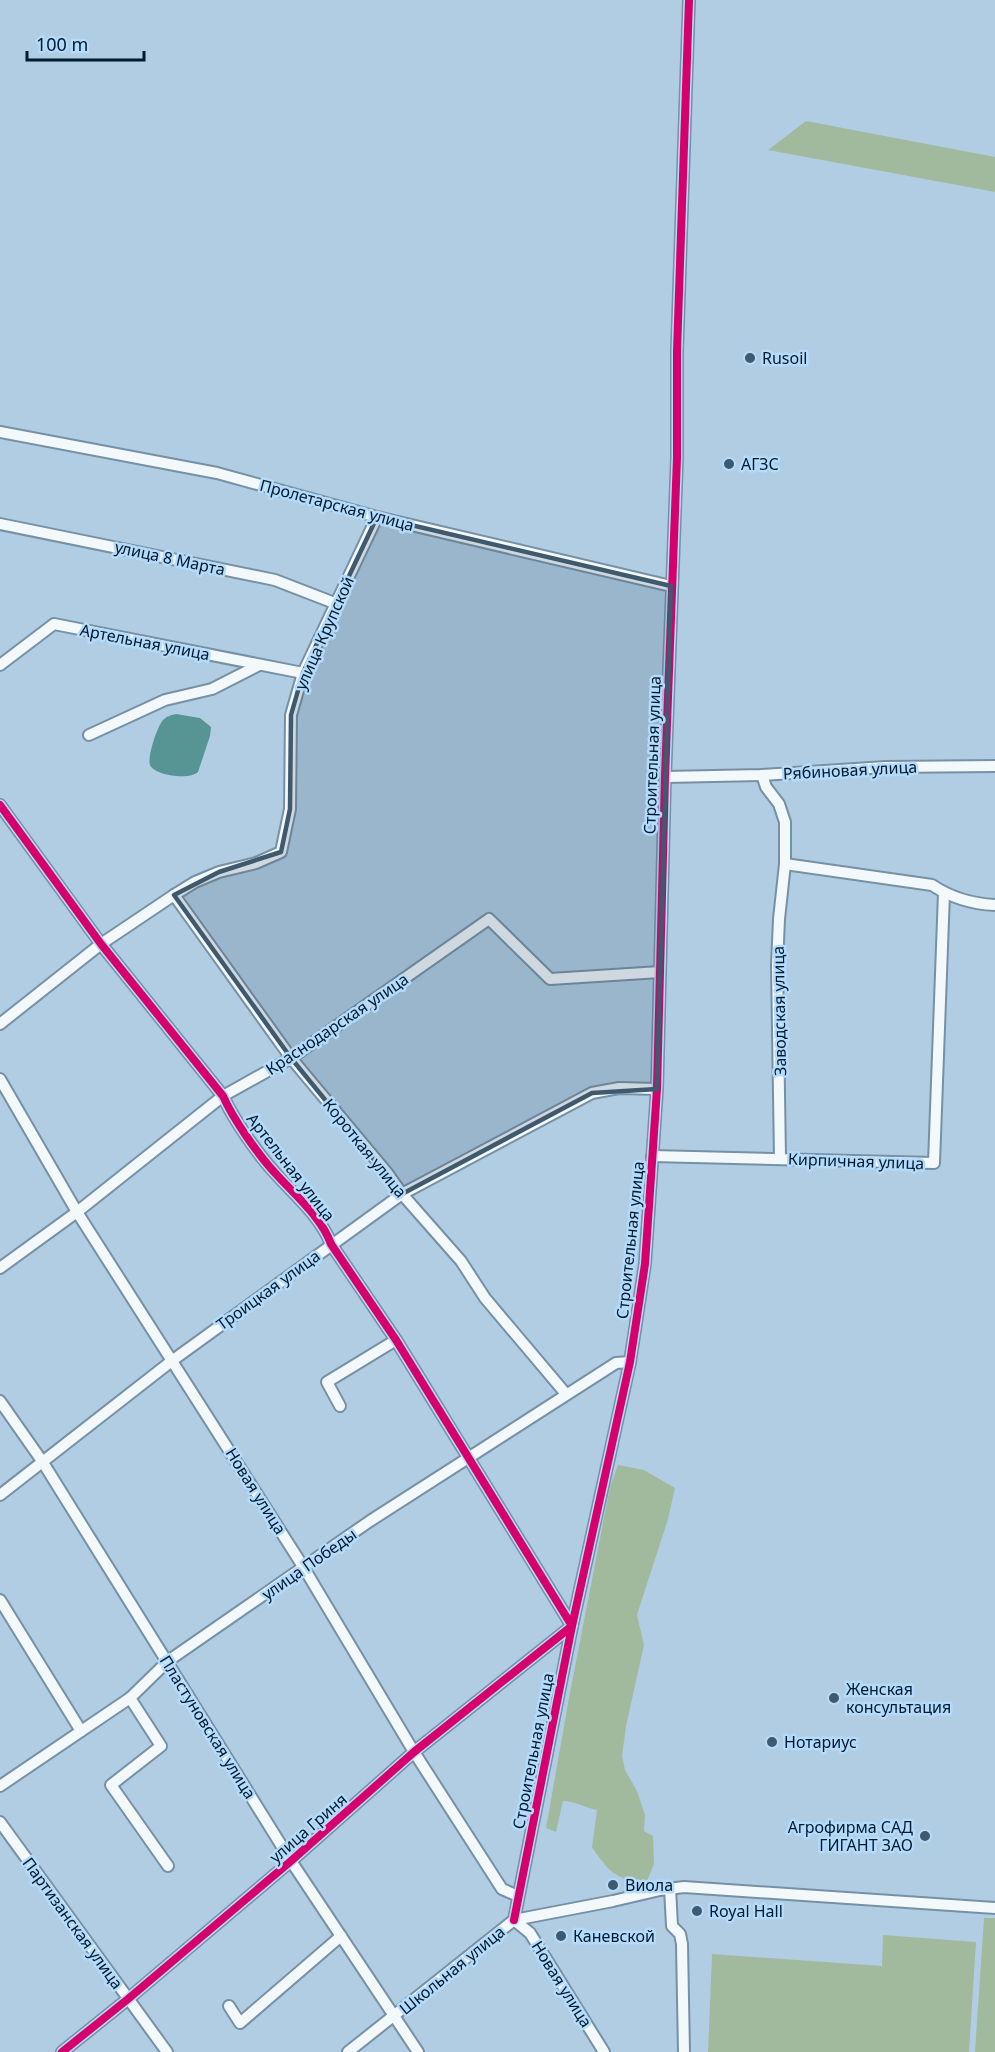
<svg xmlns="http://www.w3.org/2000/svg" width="995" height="2052" font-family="'Noto Sans',sans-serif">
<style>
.green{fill:#a1ba9e}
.water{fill:#579494}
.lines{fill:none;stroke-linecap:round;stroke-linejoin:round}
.minor-casing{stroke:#7690a4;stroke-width:14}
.minor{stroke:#f3f8fb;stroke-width:10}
.cycleway-casing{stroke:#b4dbfb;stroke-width:11}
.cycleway{stroke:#d6006c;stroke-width:8}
.marked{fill:#3f596e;fill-opacity:0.2;stroke:#3f596e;stroke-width:4.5;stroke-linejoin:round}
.poi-dot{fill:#3f596e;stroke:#b4dbfb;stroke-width:2}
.labels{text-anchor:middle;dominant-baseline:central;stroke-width:5;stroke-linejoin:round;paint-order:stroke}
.poi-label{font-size:16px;fill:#011b2e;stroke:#b4dbfb;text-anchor:start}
.street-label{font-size:16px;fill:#011b2e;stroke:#b4dbfb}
</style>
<rect width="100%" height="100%" fill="#b1cde4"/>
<g class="green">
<path d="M806,121L995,157V192L768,150Z"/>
<path d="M618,1465L644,1470L675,1488L668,1519L637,1615L644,1645L626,1726L622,1756L625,1770L637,1791L645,1815L644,1831L653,1836L654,1864L646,1883C616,1880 608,1871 592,1847L597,1810C586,1808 575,1801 563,1801L556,1832L546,1828L569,1698L610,1487Z"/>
<path d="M984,1918H995V2052H975Z"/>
<path d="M883,1935L976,1942L969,2052H708L712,1954L882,1966Z"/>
</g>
<path class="water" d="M176,714L200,718L211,727L210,736L198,772C190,780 155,776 150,765C147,757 157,727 163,720C167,716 171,715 176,714Z"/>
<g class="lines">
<g class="minor-casing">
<g id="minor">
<path d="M0,432L217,473L377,517L671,586"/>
<path d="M0,524L275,580L337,604"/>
<path d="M0,665L54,624L303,673"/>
<path d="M89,735L165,700L212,689L259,665"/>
<path d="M762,775L766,787L779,804L785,822V864L779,919L777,965L780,1158"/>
<path d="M665,777L762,775L886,767L995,766"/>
<path d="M0,805L101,944L223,1096C233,1119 259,1156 276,1174C295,1195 321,1217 331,1244L396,1340L572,1626L414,1752L291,1861L128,1999L62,2052"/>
<path d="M785,864L932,885C950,897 973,904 995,905"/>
<path d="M174,895L291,1058L388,1174L402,1194L461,1261L485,1298L566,1394"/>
<path d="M0,1024L101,944L174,895L195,882L219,872L256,863L281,852L290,809L291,715L303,673L377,517"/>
<path d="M0,1079L77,1212L304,1568L414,1752L502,1889L518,1896"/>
<path d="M652,1156L934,1163L944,893"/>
<path d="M0,1268L77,1212L223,1096L291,1058L489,919L550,979L660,972"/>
<path d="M0,1401L42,1461L291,1861L418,2052"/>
<path d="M340,1406L327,1382L396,1340"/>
<path d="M0,1495L173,1360L402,1194L592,1093L619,1088L657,1089"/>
<path d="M0,1600L81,1731"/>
<path d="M130,1698L161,1746L111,1785L168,1866"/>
<path d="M0,1786L130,1698L168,1661L370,1521L616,1363L630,1362"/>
<path d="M0,1822L167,2052"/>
<path d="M670,1888L672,1926L680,1934L682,1944L684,2052"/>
<path d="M514,1920L572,1626L630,1362L645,1264L657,1089L665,777L677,458V351L689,0"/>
<path d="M514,1920L530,1933L604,2052"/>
<path d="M229,2006L240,2023L341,1936"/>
<path d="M348,2052L514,1920L613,1901L660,1890L684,1887L995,1908"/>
</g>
</g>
<use href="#minor" class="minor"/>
<g class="cycleway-casing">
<g id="cycleway">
<path d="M0,805L101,944L223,1096C233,1119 259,1156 276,1174C295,1195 321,1217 331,1244L396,1340L572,1626L414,1752L291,1861L128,1999L62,2052"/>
<path d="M514,1920L572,1626L630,1362L645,1264L657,1089L665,777L677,458V351L689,0"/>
</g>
</g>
<use href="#cycleway" class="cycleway"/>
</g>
<path class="marked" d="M377,517L671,586L657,1089L592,1093L402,1194L291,1058L174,895L219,872L281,852L290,809L291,715L303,673Z"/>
<g class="poi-dot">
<circle cx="750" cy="358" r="6"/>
<circle cx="729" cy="464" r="6"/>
<circle cx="834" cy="1698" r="6"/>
<circle cx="772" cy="1742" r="6"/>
<circle cx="925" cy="1836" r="6"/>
<circle cx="613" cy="1885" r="6"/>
<circle cx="697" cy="1911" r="6"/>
<circle cx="561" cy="1936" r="6"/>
</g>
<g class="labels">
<g class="poi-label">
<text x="762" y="358">Rusoil</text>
<text x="741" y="464">АГЗС</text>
<text x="846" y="1689">Женская<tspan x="846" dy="18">консультация</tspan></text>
<text x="784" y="1742">Нотариус</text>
<text x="913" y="1827" text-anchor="end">Агрофирма САД<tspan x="913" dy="18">ГИГАНТ ЗАО</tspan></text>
<text x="625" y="1885">Виола</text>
<text x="709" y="1911">Royal Hall</text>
<text x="573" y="1936">Каневской</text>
</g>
<g class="street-label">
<text transform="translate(337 505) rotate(15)">Пролетарская улица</text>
<text transform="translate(170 558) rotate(12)">улица 8 Марта</text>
<text transform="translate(324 633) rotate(-66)">улица Крупской</text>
<text transform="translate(145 642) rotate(11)">Артельная улица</text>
<text transform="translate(652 755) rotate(-88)">Строительная улица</text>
<text transform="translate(850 770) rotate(-3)">Рябиновая улица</text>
<text transform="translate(779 1011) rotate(-91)">Заводская улица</text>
<text transform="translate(337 1024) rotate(-34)">Краснодарская улица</text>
<text transform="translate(365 1148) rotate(51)">Короткая улица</text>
<text transform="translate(856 1161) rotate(2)">Кирпичная улица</text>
<text transform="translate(291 1167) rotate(52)">Артельная улица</text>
<text transform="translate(630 1240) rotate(-84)">Строительная улица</text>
<text transform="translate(268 1290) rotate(-36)">Троицкая улица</text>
<text transform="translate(256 1491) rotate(58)">Новая улица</text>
<text transform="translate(309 1564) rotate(-35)">улица Победы</text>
<text transform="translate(208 1727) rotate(58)">Пластуновская улица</text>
<text transform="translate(533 1751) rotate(-79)">Строительная улица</text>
<text transform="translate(308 1828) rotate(-41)">улица Гриня</text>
<text transform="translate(73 1923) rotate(54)">Партизанская улица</text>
<text transform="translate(452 1970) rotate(-39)">Школьная улица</text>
<text transform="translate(562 1984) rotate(58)">Новая улица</text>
</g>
</g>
<path d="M27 51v9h117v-9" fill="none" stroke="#011b2e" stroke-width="3"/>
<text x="36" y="51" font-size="18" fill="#011b2e" stroke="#b4dbfb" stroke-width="4.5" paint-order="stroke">100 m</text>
</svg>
